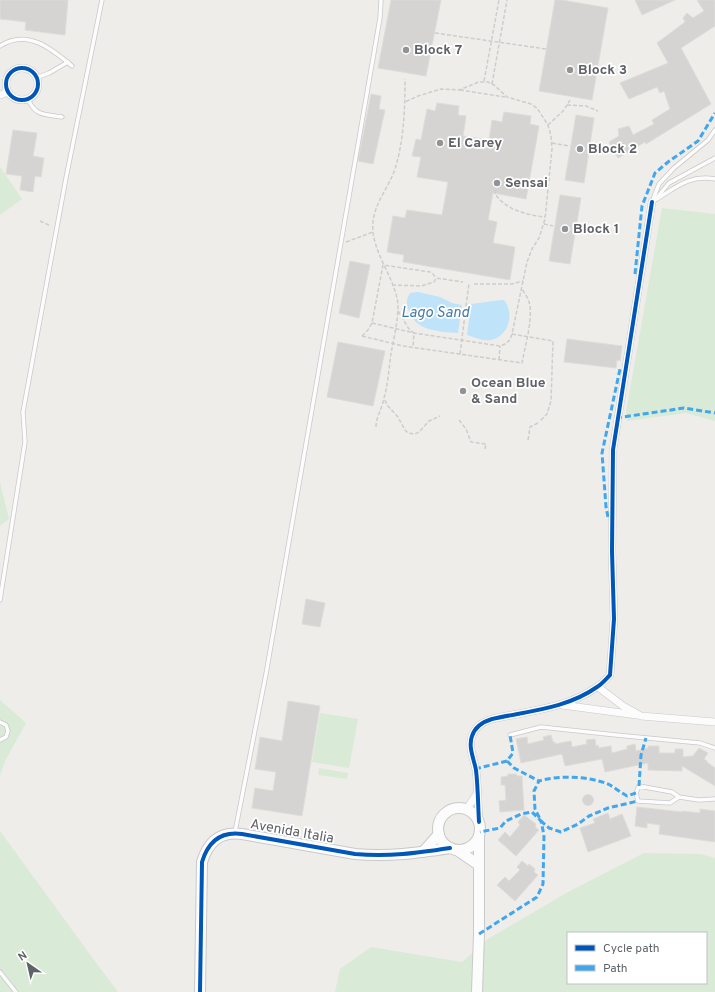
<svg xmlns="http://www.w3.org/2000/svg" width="715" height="992" font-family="Overpass,sans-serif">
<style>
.green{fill:#d9ead6;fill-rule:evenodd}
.water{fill:#bfe3f9}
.building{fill:#d6d4d3;stroke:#dedcd9}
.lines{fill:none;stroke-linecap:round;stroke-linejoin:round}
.lane-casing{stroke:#c9c9ca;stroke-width:5}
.street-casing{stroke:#c9c9ca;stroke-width:8}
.secondary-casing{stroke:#c9c9c9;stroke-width:12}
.path{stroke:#cbcecc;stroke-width:1.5;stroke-dasharray:4 2;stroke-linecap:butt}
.lane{stroke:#fdfcfc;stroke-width:3.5}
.street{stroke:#fdfcfc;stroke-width:7}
.secondary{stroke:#fdfcfc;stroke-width:10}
.quiet{stroke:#41a6ee;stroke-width:3;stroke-dasharray:6 3;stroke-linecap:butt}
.cycleway-casing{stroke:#fff;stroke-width:6}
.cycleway{stroke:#0057b8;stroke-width:4}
.poi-dot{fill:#919396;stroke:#fff;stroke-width:1.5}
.labels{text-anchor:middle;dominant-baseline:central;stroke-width:3.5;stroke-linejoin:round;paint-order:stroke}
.poi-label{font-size:14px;font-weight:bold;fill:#5f6368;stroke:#fff;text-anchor:start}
.street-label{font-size:14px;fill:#5f6368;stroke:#fff}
.water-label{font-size:15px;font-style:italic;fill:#417aa9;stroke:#fff}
</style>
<rect width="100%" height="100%" fill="#efedea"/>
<g class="green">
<path d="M0,167L22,199L0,215Z"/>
<path d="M662,208L715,214V421L686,413L627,421L626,412Z"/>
<path d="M0,482L9,519L0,526Z"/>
<path d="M0,700L26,723L5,761L0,775Z"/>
<path d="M320,713L358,719L349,768L312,762Z"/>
<path d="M319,768L348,773L347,779L318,775Z"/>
<path d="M0,831L91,956L118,992H0Z"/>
<path d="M644,853L701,854L715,858V992H335L340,969L371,947L462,962L488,939L568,892ZM568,933H706V983H568Z"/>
</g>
<g class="water">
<path d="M418,292L440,297L452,303L462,305L458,333C441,332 415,331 409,311C406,304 406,300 410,293Z"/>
<path d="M501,300H504C514,312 510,333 494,339C486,343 474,337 467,335L471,304Z"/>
</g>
<g class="building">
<path d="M0,0H68L65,35L25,30L26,22L0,19Z"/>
<path d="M391,0H441L426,76L378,68Z"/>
<path d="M555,0H562L608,8L592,100L539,91Z"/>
<path d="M635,0H675L642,15Z"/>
<path d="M697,0H715V26L681,48L711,104L646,144L645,142L618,158L609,142L619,136L618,129L629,126L633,135L654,124L652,120L670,109L664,91L660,93L657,87L629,99L620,83L668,63L657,43L685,22L683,18L687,13L693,18L704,11Z"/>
<path d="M371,94L381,96L379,109L385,110L373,164L358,161Z"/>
<path d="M437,103L459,106L458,115L466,116L463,136L489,140L492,120L502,122L504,112L531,116L530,124L539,126L526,199L493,193L488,220L497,222L493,243L515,247L510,280L403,262L404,255L387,252L393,216L405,218L407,210L442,215L448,182L417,177L421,157L412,156L416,139L421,140L427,109L435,111Z"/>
<path d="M576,115L594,118L584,183L565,180Z"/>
<path d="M13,130L37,133L33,156L44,158L41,177L35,176L33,192L20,190L22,176L6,174Z"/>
<path d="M560,195L581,198L570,264L549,261Z"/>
<path d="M350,261L370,265L359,318L339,313Z"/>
<path d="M567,339L622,346L620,361L617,360L616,368L564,362Z"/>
<path d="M338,342L385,351L373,406L327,397Z"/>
<path d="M306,599L325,603L320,627L302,624Z"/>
<path d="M288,701L320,706L302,816L252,808L255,788L273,791L276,772L255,769L260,737L282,741Z"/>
<path d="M551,735L553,742H555V744L571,741L572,747L587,744L586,740L595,739L596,746L598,745L599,748L611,746L612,753L627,749V746L635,744L636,751L648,748V746H659V753H675V749H683V757L693,756L699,748L708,753L704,759L707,761V762L715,768V786L682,766V771L648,770V763L605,772L602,759L565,766L562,754L521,763L516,739L527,737L528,744L544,740L543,737Z"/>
<path d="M508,774H516L517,776H522L524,810L500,812L499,801L506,800L505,785H501V777L508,776Z"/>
<circle cx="588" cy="800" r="5.5"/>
<path d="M637,807L682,812V811L700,813V809L715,811V842L659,834L660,825L647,823V828L635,826Z"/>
<path d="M608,813L610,819L622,814L631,836L588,852L580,828L595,823L593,819Z"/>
<path d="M524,815L536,824L535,827L539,830L516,856L498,840L505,832L510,837L520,825L518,822Z"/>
<path d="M522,861L528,866L529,864L535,869L534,872L538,875L515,901L497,885L505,877L509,881L520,870L517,867Z"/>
</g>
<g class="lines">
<g class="lane-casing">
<g id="lane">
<path d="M0,46C27,28 52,49 72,66"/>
<path d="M36,78L49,73L68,62"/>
<path d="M28,99C36,117 45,114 62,117"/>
<path d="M657,199C676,187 691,174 715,179"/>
<path d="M655,200L669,183L715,158"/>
<path d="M652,202L659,184L674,168L708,140L715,130"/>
<path d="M0,600L25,442L23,412L66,178L102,0"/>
<path d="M0,722L6,725L8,731L6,737L0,740"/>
<path d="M510,735L541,727L616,735L700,743L715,748"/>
<path d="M679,797L670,803L638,801L636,793L639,786L672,792L679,797L699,800L715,799"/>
<path d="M235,832L266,674L380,18L381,0"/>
<path d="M0,972L16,992"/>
</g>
</g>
<g class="street-casing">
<g id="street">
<circle cx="22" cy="84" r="16"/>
<path d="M0,95L8,92"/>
<path d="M598,687L623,706L641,716L715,722"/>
<path d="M562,705L637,715"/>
<path d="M466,810L477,794"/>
<path d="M479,822C478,805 478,787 476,770C474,759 468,747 472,736C475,727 482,722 492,719C527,711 566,709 597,687C602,684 606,679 610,675L614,619L612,551L613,450L652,202"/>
</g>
</g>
<g class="secondary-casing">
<g id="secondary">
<circle cx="459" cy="829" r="21"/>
<path d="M457,850L479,865"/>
<path d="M423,852L439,834"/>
<path d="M200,992L202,862C208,842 220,831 242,834L355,854C389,857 417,853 450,848"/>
<path d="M477,992L479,934V836"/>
</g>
</g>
<g class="path">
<path d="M435,33L546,49"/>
<path d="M484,81L499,0"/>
<path d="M492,84L507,0"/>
<path d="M460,90L505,97"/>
<path d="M567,105L586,106L598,111"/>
<path d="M548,125L564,110L570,100"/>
<path d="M552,143L569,146"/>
<path d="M496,190L495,194C506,210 527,215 545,217"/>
<path d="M40,221L51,226"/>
<path d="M544,224L553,226"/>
<path d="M346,242L373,232"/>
<path d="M474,284H512L523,281"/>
<path d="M392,285L421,286L434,282L436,278L463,282"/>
<path d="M398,311L409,329L414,333L413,347"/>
<path d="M372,323L414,333L500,346C507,344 510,341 512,334L527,262L532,249L539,238L545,219L552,149L551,136L548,125L537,108L531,104L507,97L494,85L488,82H479L459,90L441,89L431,92L418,96L405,102"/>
<path d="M512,334L553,341L551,401L547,414L540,421"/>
<path d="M362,336L403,346L522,363C525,346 532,323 530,306C529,299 525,294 522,289"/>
<path d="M362,336L368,330L372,323L383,265L430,272L433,274L436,278"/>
<path d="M460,354L469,283"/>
<path d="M499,360L500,346"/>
<path d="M385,400L387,405L398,417L405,430L408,433L415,434L419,432L429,421L440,416"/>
<path d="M459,420L466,429L471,442L486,444L485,449"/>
<path d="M376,427C376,417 382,409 384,398C388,384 389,368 391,353C394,338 398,321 398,305C396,278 370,251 373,222C375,202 389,187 395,169C404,140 405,109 405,79"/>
<path d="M528,440L530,427L538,423"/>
</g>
<use href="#lane" class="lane"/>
<use href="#street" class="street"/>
<use href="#secondary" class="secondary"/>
<g class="quiet">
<path d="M635,274L642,206L655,173L668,162L698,141L715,113"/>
<path d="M616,418L684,408L715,413"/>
<path d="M608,517L606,507L602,453L620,369"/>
<path d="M507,761L514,768L539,781"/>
<path d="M475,769L507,761L513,753L510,735"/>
<path d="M639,786L641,755L646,738"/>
<path d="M636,793L627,796C620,792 614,787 608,784C587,776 560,775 539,781L534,791L535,809L541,821L549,828L561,832L578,824L589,816L608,808L638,801"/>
<path d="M479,934L537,897L543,884L544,835L541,821L532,812L521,814L506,821L500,828L480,832"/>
</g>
<g class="cycleway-casing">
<g id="cycleway">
<circle cx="22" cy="84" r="16"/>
<path d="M479,822C478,805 478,787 476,770C474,759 468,747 472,736C475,727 482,722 492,719C527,711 566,709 597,687C602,684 606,679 610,675L614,619L612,551L613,450L652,202"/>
<path d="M200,992L202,862C208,842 220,831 242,834L355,854C389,857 417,853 450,848"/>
</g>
</g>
<use href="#cycleway" class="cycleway"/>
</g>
<g class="poi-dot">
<circle cx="406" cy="50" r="4"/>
<circle cx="570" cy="70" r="4"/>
<circle cx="440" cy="143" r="4"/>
<circle cx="580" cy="149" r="4"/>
<circle cx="497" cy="183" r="4"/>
<circle cx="565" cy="229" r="4"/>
<circle cx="463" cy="391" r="4"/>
</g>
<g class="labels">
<g class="poi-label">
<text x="414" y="50">Block 7</text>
<text x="578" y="70">Block 3</text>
<text x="448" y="143">El Carey</text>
<text x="588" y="149">Block 2</text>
<text x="505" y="183">Sensai</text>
<text x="573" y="229">Block 1</text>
<text x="471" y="383">Ocean Blue<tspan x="471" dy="16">&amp; Sand</tspan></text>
</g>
<g class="street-label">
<text transform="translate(292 832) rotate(10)">Avenida Italia</text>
</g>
<g class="water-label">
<text x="435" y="313">Lago Sand</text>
</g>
</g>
<rect x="567" y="932" width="140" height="52" fill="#ffffff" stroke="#bfc1c3"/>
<rect x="575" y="945" width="20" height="6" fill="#0057b8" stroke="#bfc1c3"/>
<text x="603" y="952" font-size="12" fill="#5f6368">Cycle path</text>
<rect x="575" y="965" width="20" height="6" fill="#41a6ee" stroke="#bfc1c3"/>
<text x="603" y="972" font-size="12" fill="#5f6368">Path</text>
<g transform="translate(28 964) rotate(326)" stroke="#ffffff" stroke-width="3" paint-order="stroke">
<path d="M0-3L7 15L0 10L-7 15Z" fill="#5f6368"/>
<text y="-6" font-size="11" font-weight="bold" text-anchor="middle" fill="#5f6368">N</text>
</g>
</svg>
